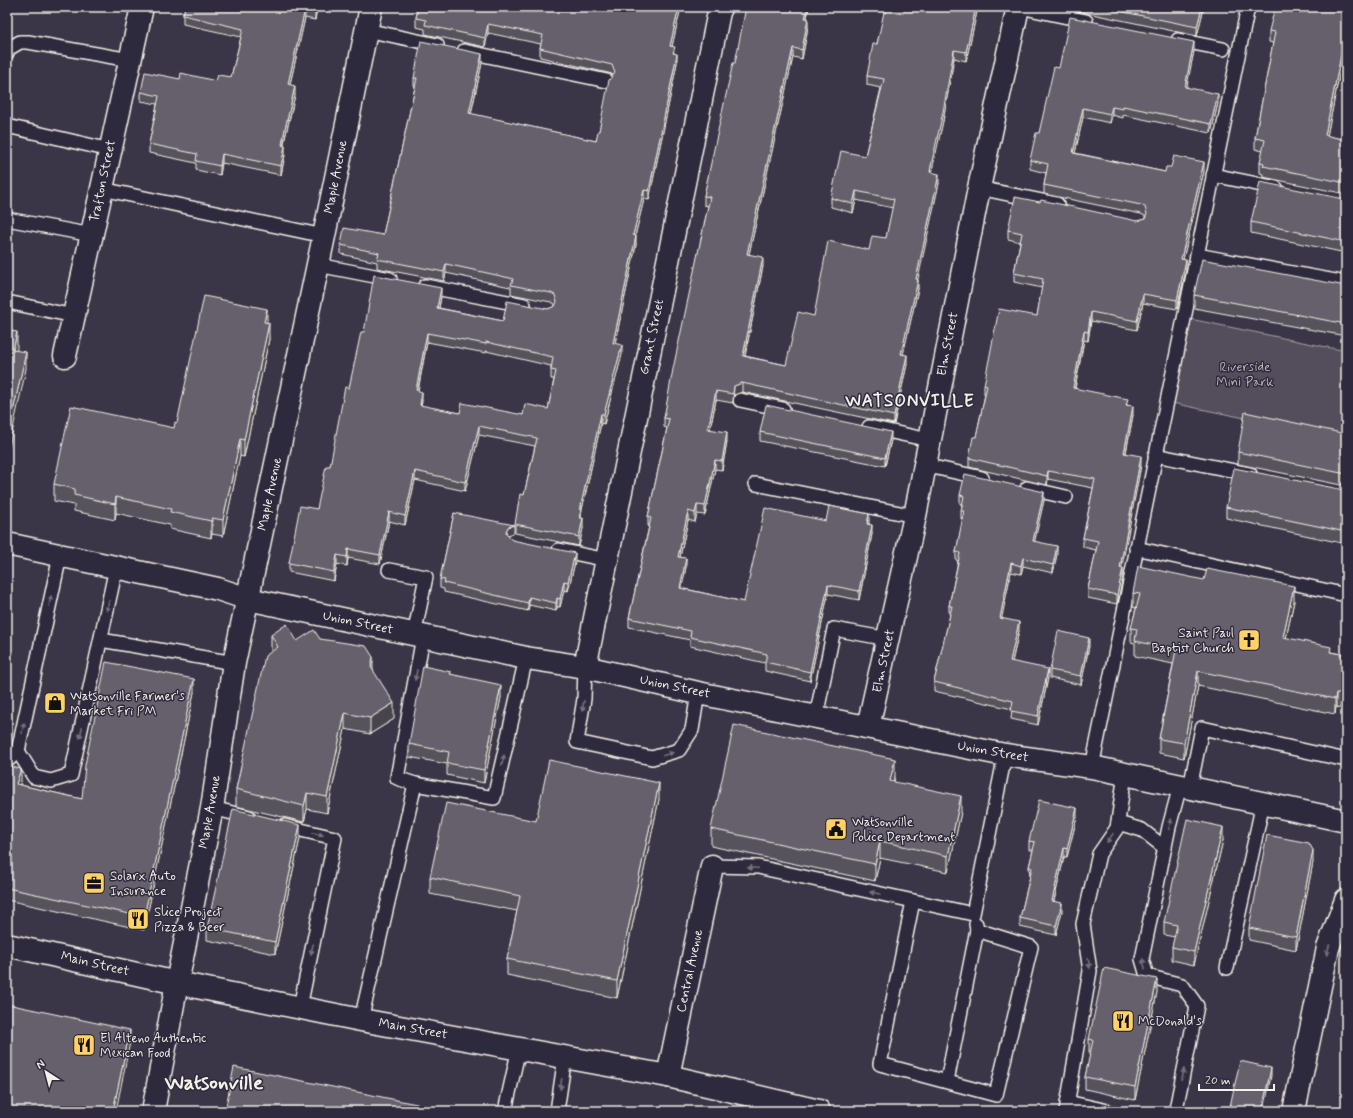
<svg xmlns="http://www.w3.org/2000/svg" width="1353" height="1118" font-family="Mynerve,sans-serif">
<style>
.green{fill:#534e5c;stroke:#a4a0a2}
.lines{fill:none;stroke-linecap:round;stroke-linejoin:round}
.service-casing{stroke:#f4f1e8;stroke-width:16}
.minor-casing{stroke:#f4f1e8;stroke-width:25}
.tertiary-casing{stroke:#f4f1e8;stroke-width:25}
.primary-casing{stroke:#f4f1e8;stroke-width:25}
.trunk-casing{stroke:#f4f1e8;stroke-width:25}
.service{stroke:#2f2a3d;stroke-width:13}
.minor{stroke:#2f2a3d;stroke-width:22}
.tertiary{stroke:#2f2a3d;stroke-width:22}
.primary{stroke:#2f2a3d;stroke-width:22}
.trunk{stroke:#2f2a3d;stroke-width:22}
.wall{fill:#57535d;stroke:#f4f1e8;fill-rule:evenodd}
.shaded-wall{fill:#47444c;stroke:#f4f1e8}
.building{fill:#65616c;stroke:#f4f1e8;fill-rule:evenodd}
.oneway{fill:#747079}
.labels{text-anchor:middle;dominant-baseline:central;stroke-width:3;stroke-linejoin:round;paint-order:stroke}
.street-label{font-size:13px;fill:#f4f1e8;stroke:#2f2a3d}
.park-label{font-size:13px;fill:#bcb8b7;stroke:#2f2a3d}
.poi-label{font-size:13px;fill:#f4f1e8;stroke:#2f2a3d;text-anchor:start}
.district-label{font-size:17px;font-weight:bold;letter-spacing:1px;fill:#f4f1e8;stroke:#2f2a3d}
.town-label{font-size:21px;font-weight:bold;fill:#f4f1e8;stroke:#2f2a3d}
</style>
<rect width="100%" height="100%" fill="#3b3647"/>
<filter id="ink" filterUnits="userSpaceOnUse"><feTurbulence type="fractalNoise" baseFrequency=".025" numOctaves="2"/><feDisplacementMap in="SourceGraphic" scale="8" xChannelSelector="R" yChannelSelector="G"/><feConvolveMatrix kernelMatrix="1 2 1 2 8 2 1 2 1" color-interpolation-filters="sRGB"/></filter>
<g filter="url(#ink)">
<path class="green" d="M1190,319L1346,351V439L1172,403Z"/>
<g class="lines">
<g class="service-casing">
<g id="service">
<path d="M1020,7L1086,21"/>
<path d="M366,30L437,45"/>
<path d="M1178,40L1223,49"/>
<path d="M464,51L607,81"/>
<path d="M7,53L8,49L20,42H28L130,60"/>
<path d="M7,126L110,150"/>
<path d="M1213,175L1276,188"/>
<path d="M979,188L1057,204"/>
<path d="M102,189L324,236"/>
<path d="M7,219L92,235"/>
<path d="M1197,255L1346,283"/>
<path d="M318,265L390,279"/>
<path d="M425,286L524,305"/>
<path d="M7,302L74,316"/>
<path d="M740,400L783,409"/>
<path d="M869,427L929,440"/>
<path d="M1155,455L1250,474"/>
<path d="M924,465L982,478"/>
<path d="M756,484L915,516"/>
<path d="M1027,488L1066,497"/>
<path d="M1136,548L1346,595"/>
<path d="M559,550L607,560"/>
<path d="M389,570L426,577L414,635"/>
<path d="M423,637L397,778L415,784L494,798L526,658"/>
<path d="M101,640L234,663"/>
<path d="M585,667L584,699L577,742L652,758L679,750L692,730L698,693"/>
<path d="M816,717L834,629L888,639"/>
<path d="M18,751L34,777L51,781L71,775L116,568"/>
<path d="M7,761L18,751L60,556"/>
<path d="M1092,767L1248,7"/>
<path d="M1190,788L1202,728L1346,760"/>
<path d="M212,808L249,817"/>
<path d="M1118,823L1142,830L1165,848"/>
<path d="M284,826L335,838L300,1007"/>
<path d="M712,866L758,867L973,914L1005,755"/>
<path d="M913,901L880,1064L996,1095L1031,947L977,930"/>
<path d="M1227,968L1263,803"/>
<path d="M361,1020L415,784"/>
<path d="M947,1081L977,930L976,924"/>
<path d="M1067,1102L1108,1111"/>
<path d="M505,1111L519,1048"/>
<path d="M557,1111L565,1057"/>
<path d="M1066,1111L1090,971L1083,924L1099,854L1117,828L1125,774"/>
<path d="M1174,1111L1176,1109L1197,1006L1182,985L1147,976L1142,959L1169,827L1180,786"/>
</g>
</g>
<g class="minor-casing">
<g id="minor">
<path d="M65,356L142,7"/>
<path d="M7,544L218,589L248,599L526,658L585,667L698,693L1005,755L1092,767L1346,821"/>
<path d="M585,667L720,7"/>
<path d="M868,727L915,516L979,188L1018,7"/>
<path d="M668,1076L712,866"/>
<path d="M153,1111L177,983"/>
</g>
</g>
<g class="tertiary-casing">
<path id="tertiary" d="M177,983L212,808L234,663L324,236L371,7"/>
</g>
<g class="primary-casing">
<path id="primary" d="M7,945L177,983L361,1020L668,1076L819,1111"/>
</g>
<g class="trunk-casing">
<path id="trunk" d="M1294,1111L1328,948L1346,900"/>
</g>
<use href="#service" class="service"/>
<use href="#minor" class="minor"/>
<use href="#tertiary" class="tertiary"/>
<use href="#primary" class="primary"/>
<use href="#trunk" class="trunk"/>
</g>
<g class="wall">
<path d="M185,7H317L315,20L305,18L290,84L295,95L285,138L284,145L285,155L281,175L222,163L220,175L196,170V163L149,153V144L157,104L141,101V92L180,79L216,81L231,77L241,37L183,24V15Z"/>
<path d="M418,7H681L672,46L677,63L649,200L644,199L635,236L636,245L615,343L622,354L604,424L601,423L581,514V518L583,528L579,546L515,533V524L524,495L535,446L479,435L465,491L415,480L405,525L389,521L380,564L348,558L347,566L337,564L334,581L289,572V563L317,509L330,466L349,388L364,332L441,297L439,308L503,321L548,309L555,306V304L551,302L511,294V287H510L446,273L444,281L377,268V262L341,254V245L383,235L415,87H414V78L482,63L471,114L596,141L599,131L613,76L612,74L540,57V48L541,44L488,33L485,47L425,34V29L416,27V18ZM427,342L486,353V351L551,366V379H554L548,409L523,415L460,413L421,406L422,401L418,391Z"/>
<path d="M809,7L807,18L808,27L802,59L793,57L749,254L763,266L745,356L786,365L814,316L869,250L886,238L893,208L856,200L853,213L831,207V198L865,156L881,88L867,85V76L886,13L978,7L966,61L954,58L943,121L931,172L939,183L917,280L918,289L903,354L907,364L894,424L742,392L734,395L733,403L716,400L710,430L727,441L722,470L715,469L705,515L697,514L695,522L688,520L680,557L686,567L681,588L744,602L826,521L869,523V525L872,534L859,600L828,594L810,681L765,671V663L690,646V640L629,627V618L649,526H648V517L667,428L664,427V418L708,206L704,205V196L735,63Z"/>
<path d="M1072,7H1204L1197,36L1073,10V7Z"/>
<path d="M1346,7V62L1342,61L1327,136L1346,140V194L1263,177V174L1260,173V162L1263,151L1255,149V138L1273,43L1269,42V31Z"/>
<path d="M1194,51L1186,87L1218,103L1211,133L1123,115V118L1112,115L1110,123L1083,117L1075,153L1165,172L1204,171L1183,259L1186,269L1177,309L1143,303L1137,330L1091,321L1088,341L1084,340L1075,389L1128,405L1133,415L1126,453L1141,465L1121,568L1123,577L1117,604L1088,598V589L1096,550L1083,547V538L1093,488L1048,479L1047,485L969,467V458L976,437L985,394H984V385L1037,316L1042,288L1014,282V273L1020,242L1008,239V230L1137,221L1145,219V216L1141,214L1044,194V185L1046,173L1030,169V160L1039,133L1059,68Z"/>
<path d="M1346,198V253L1251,233V222Z"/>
<path d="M1346,286V336L1194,308V295Z"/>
<path d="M267,322L269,339L244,457L240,456L223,536L212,534L211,538L170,529V525L116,513L115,520L74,511V505L54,501V484L174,428L177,423Z"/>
<path d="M760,432L891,440L885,466L760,441Z"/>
<path d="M1346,434V486L1238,464V452Z"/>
<path d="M1344,490H1346V544L1226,518V507Z"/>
<path d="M960,495L1044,500L1034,541L1057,554L1053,573L1023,566L1021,574L1011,572L1001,619L1019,631L1012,662L1048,678L1038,725L1011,719L1012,709L934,691V682L950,615L949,614V606L958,561L956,560V552L963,519H961V511L962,504H960Z"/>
<path d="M454,513L514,533L508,535V536L512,540L575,562L568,591L564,590L560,607H557L556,611L529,605L528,611L444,592V589L440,588V579Z"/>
<path d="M1133,593L1294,601L1286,638L1331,652L1346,655L1341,708L1336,707L1335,714L1198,686L1184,758L1159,753V739L1173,664L1135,656V643L1131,642V628L1136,608L1133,607Z"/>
<path d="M271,635L297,641L320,639L373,671L394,719L370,734L345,729L327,813L307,809L304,822L236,806V789L271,652Z"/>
<path d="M1089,646L1081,685L1050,678V670Z"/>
<path d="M451,674L501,697L484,783L447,775V764L409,757V744Z"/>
<path d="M194,692L144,930L7,900V766L21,781L20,785L82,799Z"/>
<path d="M895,776L894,782L961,812L948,872L880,858L875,881L711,846V829Z"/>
<path d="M659,799L617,998L507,975V959L517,911L430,894V877L536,821Z"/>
<path d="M1077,817L1067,857H1064L1054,901L1062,911L1056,935L1020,927V918L1030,876L1029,867L1033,850H1029V841Z"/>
<path d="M300,838L275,954L207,940V928Z"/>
<path d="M1223,840L1194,965L1172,960V947L1175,937L1164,935V922Z"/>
<path d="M1313,862L1296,950L1249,940V928Z"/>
<path d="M1157,992L1135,1100L1085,1089V1077L1091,1052H1089V1039Z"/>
</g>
<g class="shaded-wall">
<path d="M315,7H317L315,20Z"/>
<path d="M679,7H681L670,55V46Z"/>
<path d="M808,7H809L805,27V18Z"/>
<path d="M976,7H978L966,61V52Z"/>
<path d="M1202,7H1204L1197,36V27Z"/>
<path d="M305,9V18L288,93V84Z"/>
<path d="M808,18V27L802,59V50Z"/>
<path d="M488,24V33L485,47V38Z"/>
<path d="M1194,42V51L1185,96V87Z"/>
<path d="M793,48V57L747,263V254Z"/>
<path d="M954,50V58L943,121L931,175L930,172L931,166Z"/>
<path d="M1342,50V61L1325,146V135Z"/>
<path d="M482,54V63L469,122V113Z"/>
<path d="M677,54V63L649,200V191Z"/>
<path d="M295,86V95L285,138L282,154V145L285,129Z"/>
<path d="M1218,94V103L1211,133V124Z"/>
<path d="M1112,107V115L1110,123V114Z"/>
<path d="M1083,108V117L1073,162V153Z"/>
<path d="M285,146V155L281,175V166Z"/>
<path d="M222,154V163L220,175V166Z"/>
<path d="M1204,162V171L1181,268V259Z"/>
<path d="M939,174V183L916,288V279Z"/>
<path d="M644,190V199L633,244V235Z"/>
<path d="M856,191V200L853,213V204Z"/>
<path d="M636,236V245L613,352V343Z"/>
<path d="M763,257V266L743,365V356Z"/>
<path d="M1186,260V269L1177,309V300Z"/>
<path d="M446,264V273L444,281V272Z"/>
<path d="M918,280V289L901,363V354Z"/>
<path d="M441,288V297L437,317V308Z"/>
<path d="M1143,294V303L1137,330V321Z"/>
<path d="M267,309V326L264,322Z"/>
<path d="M1091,312V321L1088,341V332Z"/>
<path d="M269,323V339L244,457V440Z"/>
<path d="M1084,331V340L1073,397V388Z"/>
<path d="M17,332V348L13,366V350Z"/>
<path d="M427,333V342L416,399V390Z"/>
<path d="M622,345V354L604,424V414Z"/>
<path d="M26,352V369L7,456V439Z"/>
<path d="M907,355V364L894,424V416Z"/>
<path d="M742,383V392L734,395L733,403L734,386Z"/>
<path d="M716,391V400L708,438V429Z"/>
<path d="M422,392V401L420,414V405Z"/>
<path d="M1133,406V415L1124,462V453Z"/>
<path d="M601,414V423L581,514L580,527L581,505Z"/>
<path d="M479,426V435L465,491V482Z"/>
<path d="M727,432V441L722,470V461Z"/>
<path d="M891,432V440L885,466V458Z"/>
<path d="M240,439V456L223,536V520Z"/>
<path d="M1141,456V465L1120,577V568Z"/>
<path d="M715,460V469L705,515V506Z"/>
<path d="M415,471V480L405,525V516Z"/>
<path d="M1048,471V479L1047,485V476Z"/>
<path d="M1044,492V500L1033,549V541Z"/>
<path d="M116,497V513L115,520V504Z"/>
<path d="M697,505V514L695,522V513Z"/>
<path d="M688,511V520L678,566V557Z"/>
<path d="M389,512V521L380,564V555Z"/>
<path d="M869,514V523L867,533V524Z"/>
<path d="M212,518V534L211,538V521Z"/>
<path d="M583,518V528L579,546V537Z"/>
<path d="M514,525V533L508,535L506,540V531L508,527Z"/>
<path d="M872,525V534L859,600V591Z"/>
<path d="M1057,546V554L1053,573V565Z"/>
<path d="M348,549V558L347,566V557Z"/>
<path d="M575,553V562L568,591V582Z"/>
<path d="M337,555V564L334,581V572Z"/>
<path d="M686,558V567L680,597V588Z"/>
<path d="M1023,558V566L1021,574V566Z"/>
<path d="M1011,563V572L1000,627V618Z"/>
<path d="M1123,568V577L1117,604V595Z"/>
<path d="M564,581V590L560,607V599Z"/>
<path d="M828,585V594L810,681V672Z"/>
<path d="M1294,586V601L1283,652V637Z"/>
<path d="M529,597V605L528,611V603Z"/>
<path d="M557,598V607L556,611V603Z"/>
<path d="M1019,622V631L1010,670V661Z"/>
<path d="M1089,638V646L1081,685V676Z"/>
<path d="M373,657V673L371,667Z"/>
<path d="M1048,669V678L1038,725V716Z"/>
<path d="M1346,669V683L1341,708V694Z"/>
<path d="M1198,671V686L1184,758V743Z"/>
<path d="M194,679V692L144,930V917Z"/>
<path d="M501,685V697L484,783V770Z"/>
<path d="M1336,693V707L1335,714V699Z"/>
<path d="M394,703V719L370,734V718Z"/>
<path d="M345,713V729L327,813V797Z"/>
<path d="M895,759V776L890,797V781Z"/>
<path d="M21,769V781L16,797V784Z"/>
<path d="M659,783V799L617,998V981Z"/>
<path d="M307,793V809L304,822V806Z"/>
<path d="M961,796V812L948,872V856Z"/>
<path d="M1077,808V817L1067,857V849Z"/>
<path d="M300,825V838L275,954V942Z"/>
<path d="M1223,827V840L1194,965V952Z"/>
<path d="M880,841V858L875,881V864Z"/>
<path d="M1064,848V857L1052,909V901Z"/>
<path d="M1313,850V862L1296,950V937Z"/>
<path d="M1062,903V911L1056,935V926Z"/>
<path d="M1157,979V992L1135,1100V1087Z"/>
<path d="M130,1030V1042L116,1111H113Z"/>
<path d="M1271,1068V1076L1264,1111H1262Z"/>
</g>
<g class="building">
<path d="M185,7H315V11L305,9L288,84L295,86L285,129L282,145L285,146L281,166L222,154L220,166L196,161L197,154L149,144L159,96L141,92L145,72L180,79L181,73L216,81L218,75L231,77L243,29L183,15Z"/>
<path d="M418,7H679L670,46L675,47L673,53L677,54L649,191L644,190L633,235L636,236L613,343L622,345L604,414H601L581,505L580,518H583L579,537L515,524L520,494L524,495L537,438L479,426L465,482L415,471L405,516L389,512L380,555L348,549L347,557L337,555L334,572L289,563L300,506L317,509L326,466H330L345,387L349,388L361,332H364L374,275L441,288L437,308L503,321L507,301L548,309L555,306L557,302L555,295L551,293L511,285L513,279L510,278L446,264L444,272L377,259L379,253L341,245L344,228L383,235L417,78H414L421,41L482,54L469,113L596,141L598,131H599L609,80L615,73L612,65L540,48L543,35L488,24L485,38L425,25L426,20L416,18ZM427,333L486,344V342L553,357L551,370L556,371L548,409L525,404L523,415L462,403L460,413L420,405L422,392L416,390Z"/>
<path d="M746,7H808L805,18H808L802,50L793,48L747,254L763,257L743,356L786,365L798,312L814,316L828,241L869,250L872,236L886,238L894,199L856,191L853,204L831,198L841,151L865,156L884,79L867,76L873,44H877L884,12L886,13L887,7H976L966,52L954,50L943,112L931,166L930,172L939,174L916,279L918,280L901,354L907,355L894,416L742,383L734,386L733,394L716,391L708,429L727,432L722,461L715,460L705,506L697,505L695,513L688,511L678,557L686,558L680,588L744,602L765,508L826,521L829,506L869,514L867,524L872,525L859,591L828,585L810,672L765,662L767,654L690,637L691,631L629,618L651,518L648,517L669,419L664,418L673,369L710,197L704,196L714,149L733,63H735Z"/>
<path d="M1099,7H1202L1197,27Z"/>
<path d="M1275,7H1346V51L1342,50L1325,135L1346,140V183L1263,166L1264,163L1260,162L1265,140L1255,138L1275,32L1269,31Z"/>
<path d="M1070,17L1194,42L1185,87L1218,94L1211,124L1123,106V109L1112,107L1110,114L1083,108L1073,153L1165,172L1166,167H1171L1174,156L1204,162L1181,259L1186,260L1177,300L1143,294L1137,321L1091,312L1088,332L1084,331L1073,388L1128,399L1126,405L1133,406L1124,453L1141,456L1120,568H1123L1117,595L1088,589L1098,541L1083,538L1095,479L1048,471L1047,476L969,458L973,437H976L987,386L984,385L999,309L1037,316L1043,279L1014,273L1022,233L1008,230L1015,197L1040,202L1041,200L1137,221L1145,219L1147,214L1145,207L1141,205L1044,185L1048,164L1030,160L1036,133H1039L1054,67L1059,68Z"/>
<path d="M1260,182L1344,199L1346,198V242L1251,222Z"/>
<path d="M1202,259L1346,286V324L1194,295Z"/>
<path d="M204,296L267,309L264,322L269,323L244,440L240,439L223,520L212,518L211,521L170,512L171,509L116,497L115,504L74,495L75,489L54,484L71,406L174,428L175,422L177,423Z"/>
<path d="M7,330L17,332L13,350L26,352L7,439Z"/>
<path d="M766,405L891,432L885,458L760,432Z"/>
<path d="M1245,412L1346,434V474L1238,452Z"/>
<path d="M1234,468L1344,490H1346V532L1226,507Z"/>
<path d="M965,474L1044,492L1033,541L1057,546L1053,565L1023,558L1021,566L1011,563L1000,618L1019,622L1010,661L1048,669L1038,716L1011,711L1013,701L934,682L952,606H949L960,553L956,552L964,511H961L964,496L960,495Z"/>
<path d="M454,513L514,525L508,527L506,531L507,535L512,540L575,553L568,582L564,581L560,599L557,598L556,603L529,597L528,603L444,583L445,580L440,579Z"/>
<path d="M1138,566L1204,580L1207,569L1294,586L1283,637L1331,647L1330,652L1346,655V669L1341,694L1336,693L1335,699L1198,671L1184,743L1159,739L1176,650L1135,641L1137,629L1131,628L1140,594L1133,593Z"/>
<path d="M287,624L297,641L314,630L320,639L366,646L373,657L371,667L394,703L370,718L345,713L327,797L307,793L304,806L236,789L265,656L278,647L271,635Z"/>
<path d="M1058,631L1089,638L1081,676L1050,670Z"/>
<path d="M106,662L194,679L144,917L7,888V766L21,769L16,784L82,799L85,765Z"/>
<path d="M423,666L451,672L450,674L501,685L484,770L447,763L449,752L409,744Z"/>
<path d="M734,725L895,759L890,781L961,796L948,856L880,841L875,864L711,829Z"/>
<path d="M549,760L659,783L617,981L507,959L520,896L430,877L446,803L536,821Z"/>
<path d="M1039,800L1077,808L1067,849L1064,848L1052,901L1062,903L1056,926L1020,918L1032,868L1029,867L1035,842L1029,841Z"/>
<path d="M233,809L300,825L275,942L207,928Z"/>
<path d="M1187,819L1223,827L1194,952L1172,947L1177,925L1164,922Z"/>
<path d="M1267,835L1309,843L1313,850L1296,937L1249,928Z"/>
<path d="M1104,968L1157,979L1135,1087L1085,1077L1093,1040L1089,1039Z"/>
<path d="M7,1004L130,1030L113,1111H7Z"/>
<path d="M1240,1061L1271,1068L1262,1111H1229Z"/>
<path d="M234,1067L441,1109V1111H225Z"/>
</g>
<defs><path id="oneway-solid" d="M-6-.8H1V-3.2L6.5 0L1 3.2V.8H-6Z"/></defs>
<g class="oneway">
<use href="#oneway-solid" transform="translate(50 601) rotate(-78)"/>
<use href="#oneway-solid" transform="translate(108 606) rotate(102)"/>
<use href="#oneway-solid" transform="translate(416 675) rotate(101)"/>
<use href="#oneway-solid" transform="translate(583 706) rotate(100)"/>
<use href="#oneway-solid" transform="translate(23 728) rotate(-78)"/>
<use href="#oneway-solid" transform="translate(81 733) rotate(102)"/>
<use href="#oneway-solid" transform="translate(668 754) rotate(-16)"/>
<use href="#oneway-solid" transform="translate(503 760) rotate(-77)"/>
<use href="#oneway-solid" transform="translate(1170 824) rotate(-77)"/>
<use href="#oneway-solid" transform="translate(318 834) rotate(14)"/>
<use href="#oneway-solid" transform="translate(1110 838) rotate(125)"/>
<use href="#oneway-solid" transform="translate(753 868) rotate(-177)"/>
<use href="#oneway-solid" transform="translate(875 893) rotate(-168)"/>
<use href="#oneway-solid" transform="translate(312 949) rotate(102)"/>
<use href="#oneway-solid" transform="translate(1328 950) rotate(105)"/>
<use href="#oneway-solid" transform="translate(1089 963) rotate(81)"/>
<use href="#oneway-solid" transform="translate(1144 964) rotate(-104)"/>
<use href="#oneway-solid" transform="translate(1183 1074) rotate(-79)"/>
<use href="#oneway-solid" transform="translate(561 1084) rotate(98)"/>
</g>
</g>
<defs>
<g id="church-square" transform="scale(1.15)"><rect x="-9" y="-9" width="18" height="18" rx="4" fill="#ffd166" stroke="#2f2a3d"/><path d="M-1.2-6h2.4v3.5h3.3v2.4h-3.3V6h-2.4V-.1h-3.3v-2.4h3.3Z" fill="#111"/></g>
<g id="shop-square" transform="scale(1.15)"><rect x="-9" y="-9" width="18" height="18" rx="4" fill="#ffd166" stroke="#2f2a3d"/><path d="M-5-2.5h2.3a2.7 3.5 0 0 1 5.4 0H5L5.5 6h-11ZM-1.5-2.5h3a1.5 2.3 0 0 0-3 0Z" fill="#111"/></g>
<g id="civic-square" transform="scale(1.15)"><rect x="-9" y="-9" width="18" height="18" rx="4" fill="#ffd166" stroke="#2f2a3d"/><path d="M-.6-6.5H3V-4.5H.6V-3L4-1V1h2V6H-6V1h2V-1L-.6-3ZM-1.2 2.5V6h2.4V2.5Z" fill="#111"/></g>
<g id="office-square" transform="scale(1.15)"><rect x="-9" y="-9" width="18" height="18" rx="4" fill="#ffd166" stroke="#2f2a3d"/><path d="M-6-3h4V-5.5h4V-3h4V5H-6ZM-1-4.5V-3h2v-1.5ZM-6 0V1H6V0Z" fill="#111"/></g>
<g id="restaurant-square" transform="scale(1.15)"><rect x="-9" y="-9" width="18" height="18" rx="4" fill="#ffd166" stroke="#2f2a3d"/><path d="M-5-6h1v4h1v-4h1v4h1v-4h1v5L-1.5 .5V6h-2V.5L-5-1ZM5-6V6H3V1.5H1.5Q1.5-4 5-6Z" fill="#111"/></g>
</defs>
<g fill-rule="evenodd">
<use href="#church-square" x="1249" y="640"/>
<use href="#shop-square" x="55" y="703"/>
<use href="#civic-square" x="836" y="829"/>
<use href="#office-square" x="94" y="883"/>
<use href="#restaurant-square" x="138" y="919"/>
<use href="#restaurant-square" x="1123" y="1021"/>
<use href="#restaurant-square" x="84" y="1045"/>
</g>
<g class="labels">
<g class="street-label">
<text transform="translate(336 177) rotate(-79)">Maple Avenue</text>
<text transform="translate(103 181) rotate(-78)">Trafton Street</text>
<text transform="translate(652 337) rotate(-78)">Grant Street</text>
<text transform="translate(948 344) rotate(-79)">Elm Street</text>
<text transform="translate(270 494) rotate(-78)">Maple Avenue</text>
<text transform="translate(358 623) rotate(12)">Union Street</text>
<text transform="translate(884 661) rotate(-78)">Elm Street</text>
<text transform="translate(675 687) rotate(12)">Union Street</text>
<text transform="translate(993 752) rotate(10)">Union Street</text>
<text transform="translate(210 812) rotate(-80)">Maple Avenue</text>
<text transform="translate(95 964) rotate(13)">Main Street</text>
<text transform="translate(690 971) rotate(-78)">Central Avenue</text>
<text transform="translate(413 1029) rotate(10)">Main Street</text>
</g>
<g class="park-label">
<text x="1245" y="367">Riverside<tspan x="1245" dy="15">Mini Park</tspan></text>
</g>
<g class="poi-label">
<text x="1234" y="633" text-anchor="end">Saint Paul<tspan x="1234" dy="15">Baptist Church</tspan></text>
<text x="70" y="696">Watsonville Farmer's<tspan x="70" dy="15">Market Fri PM</tspan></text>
<text x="852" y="822">Watsonville<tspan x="852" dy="15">Police Department</tspan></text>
<text x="110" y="876">Solarx Auto<tspan x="110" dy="15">Insurance</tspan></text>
<text x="154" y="912">Slice Project<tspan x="154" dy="15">Pizza &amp; Beer</tspan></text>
<text x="1138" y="1021">McDonald's</text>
<text x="100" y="1038">El Alteno Authentic<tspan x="100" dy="15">Mexican Food</tspan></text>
</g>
<g class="district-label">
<text x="910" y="401">WATSONVILLE</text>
</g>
<g class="town-label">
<text x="214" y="1083">Watsonville</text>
</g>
</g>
<rect width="1353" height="1118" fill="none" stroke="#2f2a3d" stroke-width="24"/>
<rect x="12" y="12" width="1329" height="1094" fill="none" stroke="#f4f1e8" stroke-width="1.5" filter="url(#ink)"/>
<g transform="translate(46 1072) rotate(324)" stroke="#2f2a3d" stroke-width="3" paint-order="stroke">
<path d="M0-3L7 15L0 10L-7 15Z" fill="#f4f1e8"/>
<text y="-6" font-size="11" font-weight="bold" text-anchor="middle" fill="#f4f1e8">N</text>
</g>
<path d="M1199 1084v6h75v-6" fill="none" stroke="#f4f1e8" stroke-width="2"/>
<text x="1205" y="1084" font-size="12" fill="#f4f1e8" stroke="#2f2a3d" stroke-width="3" paint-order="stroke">20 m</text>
</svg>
